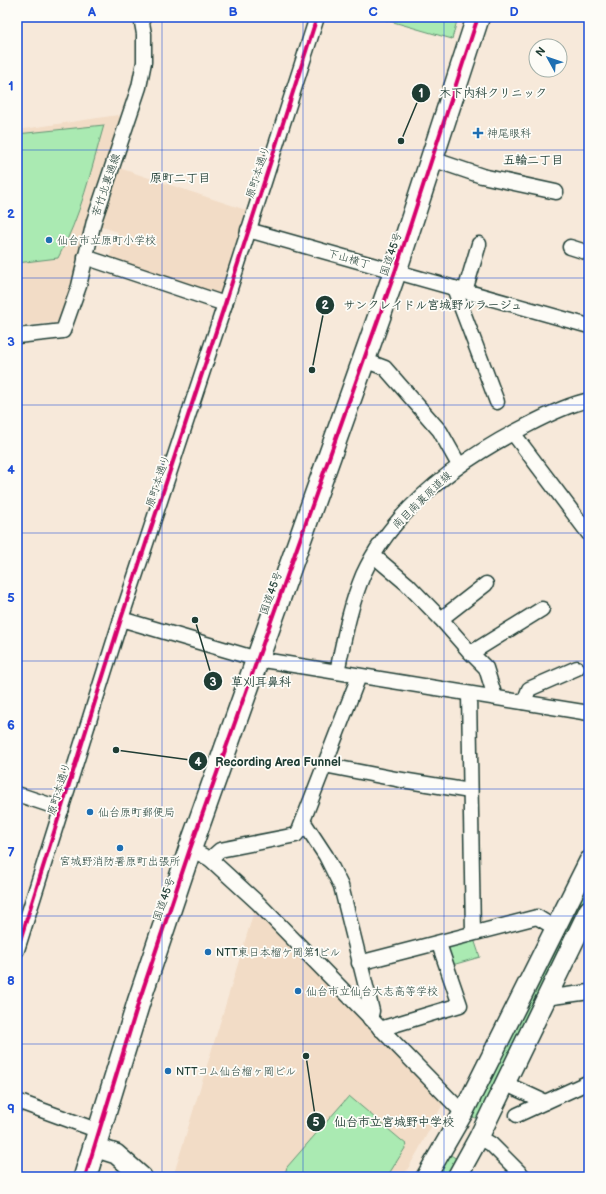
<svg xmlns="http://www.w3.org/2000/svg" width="606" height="1194" font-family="'Balsamiq Sans','Klee One',sans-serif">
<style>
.built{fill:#f2dcc6}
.green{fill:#aaeab2;stroke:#649473}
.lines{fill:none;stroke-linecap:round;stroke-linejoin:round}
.street-casing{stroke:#1f3d34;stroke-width:17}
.secondary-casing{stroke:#1f3d34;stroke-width:22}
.highway-casing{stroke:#1f3d34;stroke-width:25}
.street{stroke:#fdfcf7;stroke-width:14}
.secondary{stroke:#fdfcf7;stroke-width:19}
.highway{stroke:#fdfcf7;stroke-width:22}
.cycleway-casing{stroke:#fdfcf7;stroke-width:6}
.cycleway{stroke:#d6006c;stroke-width:4}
.grid{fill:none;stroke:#1d4ed8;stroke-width:1;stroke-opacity:0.55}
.poi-dot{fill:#1f6fb2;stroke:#fdfcf7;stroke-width:1.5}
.labels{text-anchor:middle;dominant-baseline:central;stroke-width:3.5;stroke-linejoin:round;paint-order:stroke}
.poi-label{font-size:11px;fill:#1f3d34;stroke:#fdfcf7;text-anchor:start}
.street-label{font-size:11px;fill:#1f3d34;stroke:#fdfcf7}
.neighbourhood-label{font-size:12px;font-weight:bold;fill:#1f3d34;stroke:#fdfcf7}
.leader{fill:none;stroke:#1f3d34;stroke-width:1.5}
.callout-dot{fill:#1f3d34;stroke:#fdfcf7;stroke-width:1.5}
.mark-label{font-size:12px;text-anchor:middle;font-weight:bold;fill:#fff}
.callout-label{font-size:12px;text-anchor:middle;font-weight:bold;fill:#1f3d34;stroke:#fdfcf7;stroke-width:3.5;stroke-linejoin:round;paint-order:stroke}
.neatline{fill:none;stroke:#1d4ed8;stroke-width:1.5}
.grid-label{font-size:13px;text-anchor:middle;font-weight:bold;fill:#1d4ed8}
</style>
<rect width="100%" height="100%" fill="#f7e9da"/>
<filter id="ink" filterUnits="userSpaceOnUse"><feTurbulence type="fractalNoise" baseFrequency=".025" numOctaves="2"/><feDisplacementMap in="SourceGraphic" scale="8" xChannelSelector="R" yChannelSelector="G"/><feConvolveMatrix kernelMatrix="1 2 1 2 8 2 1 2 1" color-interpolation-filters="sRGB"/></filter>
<g filter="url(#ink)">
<g class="built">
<path d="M118,115L125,122L87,218L76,262V268L66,315L59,322L17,326V130Z"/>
<path d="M119,168L246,210L219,296L109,258L118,232L99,226Z"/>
<path d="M255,908L445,1100L418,1151L403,1177H173Z"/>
</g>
<g class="green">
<path d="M376,17H458L452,39Z"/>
<path d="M104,125C91,170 81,216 58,258L17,263V134Z"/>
<path d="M589,875V895L478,1119L470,1116Z"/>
<path d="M473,936L480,957L449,966L443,945Z"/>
<path d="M349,1096L407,1145L387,1177H284L287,1167Z"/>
<path d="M447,1153L459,1160L450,1177H434Z"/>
</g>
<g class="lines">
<g class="street-casing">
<g id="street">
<path d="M432,159L482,176L556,192"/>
<path d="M248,230L589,326"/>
<path d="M570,247L589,253"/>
<path d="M85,257L225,304"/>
<path d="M454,288L497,402"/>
<path d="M465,291L479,244"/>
<path d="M17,336L63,331L79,286L94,221L139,87L144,62V34L141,17"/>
<path d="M364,360L385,368L440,431L459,465"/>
<path d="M513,433L589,534"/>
<path d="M374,556L407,584L441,619L468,650L486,668L495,697"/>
<path d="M121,619L257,659L589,713"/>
<path d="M441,619L486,584"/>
<path d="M471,653L542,609"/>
<path d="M337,672C344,639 350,606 363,575C394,507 463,458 528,425C547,415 567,405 589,400"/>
<path d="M469,694L473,933"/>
<path d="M524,702L529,689L577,668"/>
<path d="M324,765L396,779L470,791"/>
<path d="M17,794L62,809"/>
<path d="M303,821L326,856L341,886L372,1011L370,1019"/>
<path d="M190,849L210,859L258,903L463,1113"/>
<path d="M210,859L220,850L296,835L299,831L359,676"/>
<path d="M17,950L121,619L225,304L317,17"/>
<path d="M359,963C419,948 478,932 537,917L555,928"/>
<path d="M545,998L589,992"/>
<path d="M380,1029L460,1005L439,944"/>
<path d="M504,1083L545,1102"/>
<path d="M17,1101L99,1131"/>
<path d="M517,1115L589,1082"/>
<path d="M479,1137L491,1144L524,1177"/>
</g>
</g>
<g class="secondary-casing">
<g id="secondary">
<path d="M94,1147L116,1154L142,1177"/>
<path d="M426,1177L463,1113L589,861"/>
<path d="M457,1177L479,1137L589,910"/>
</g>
</g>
<g class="highway-casing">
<path id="highway" d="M85,1177L139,1001L190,849L395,272L478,17"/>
</g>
<use href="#street" class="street"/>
<use href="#secondary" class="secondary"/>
<use href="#highway" class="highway"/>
<g class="cycleway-casing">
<g id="cycleway">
<path d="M17,950L121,619L225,304L317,17"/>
<path d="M85,1177L139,1001L190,849L395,272L478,17"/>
</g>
</g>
<use href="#cycleway" class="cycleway"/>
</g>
</g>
<path class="grid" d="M162,17V1177M303,17V1177M444,17V1177M17,150H589M17,278H589M17,405H589M17,533H589M17,661H589M17,789H589M17,916H589M17,1044H589"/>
<g class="poi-dot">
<path d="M476 127h4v4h4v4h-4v4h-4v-4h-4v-4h4z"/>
<circle cx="49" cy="240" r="4"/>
<circle cx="90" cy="812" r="4"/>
<circle cx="120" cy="848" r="4"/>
<circle cx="208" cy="952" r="4"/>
<circle cx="298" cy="991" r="4"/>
<circle cx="168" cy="1071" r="4"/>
</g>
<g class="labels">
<g class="poi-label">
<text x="487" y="133">神尾眼科</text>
<text x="57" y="240">仙台市立原町小学校</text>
<text x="98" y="812">仙台原町郵便局</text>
<text x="120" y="861" text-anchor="middle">宮城野消防署原町出張所</text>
<text x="216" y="952">NTT東日本榴ケ岡第1ビル</text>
<text x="306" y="991">仙台市立仙台大志高等学校</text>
<text x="176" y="1071">NTTコム仙台榴ヶ岡ビル</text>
</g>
<g class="street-label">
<text transform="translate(258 172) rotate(-72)">原町本通り</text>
<text transform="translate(106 185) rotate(-71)">苦竹北裏通線</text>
<text transform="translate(391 254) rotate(-71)">国道45号</text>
<text transform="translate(349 259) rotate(16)">下山横丁</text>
<text transform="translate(158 481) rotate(-72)">原町本通り</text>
<text transform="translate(422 500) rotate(-44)">南目南裏原道線</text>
<text transform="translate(271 593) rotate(-70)">国道45号</text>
<text transform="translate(59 789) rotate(-73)">原町本通り</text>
<text transform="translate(164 899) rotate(-71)">国道45号</text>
</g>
<g class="neighbourhood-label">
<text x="533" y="160">五輪二丁目</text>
<text x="180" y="178">原町二丁目</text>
</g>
</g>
<path class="leader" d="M401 141L421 93M312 370L325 305M195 620L213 681M116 750L198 761M306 1056L316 1122"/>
<g class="callout-dot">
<circle cx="401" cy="141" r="4"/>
<circle cx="312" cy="370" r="4"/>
<circle cx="195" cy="620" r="4"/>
<circle cx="116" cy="750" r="4"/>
<circle cx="306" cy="1056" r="4"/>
<circle cx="421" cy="93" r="10"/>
<circle cx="325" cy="305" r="10"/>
<circle cx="213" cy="681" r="10"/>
<circle cx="198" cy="761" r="10"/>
<circle cx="316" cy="1122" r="10"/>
</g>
<g class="mark-label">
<text x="421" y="97">1</text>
<text x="325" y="309">2</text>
<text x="213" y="686">3</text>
<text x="198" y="766">4</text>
<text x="316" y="1126">5</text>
</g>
<g class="callout-label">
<text x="493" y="97">木下内科クリニック</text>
<text x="433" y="309">サンクレイドル宮城野ルラージュ</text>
<text x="261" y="686">草刈耳鼻科</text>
<text x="278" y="766">Recording Area Funnel</text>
<text x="394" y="1126">仙台市立宮城野中学校</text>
</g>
<rect width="606" height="1194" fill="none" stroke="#fdfcf7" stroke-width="44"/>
<g transform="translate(548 58) rotate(310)"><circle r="19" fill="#fdfcf7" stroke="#a4b0a9"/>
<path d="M0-3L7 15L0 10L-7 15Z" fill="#1f6fb2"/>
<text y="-6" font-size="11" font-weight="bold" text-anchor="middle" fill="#1f3d34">N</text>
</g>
<rect x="22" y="22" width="562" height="1150" class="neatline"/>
<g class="grid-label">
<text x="92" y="16">A</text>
<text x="233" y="16">B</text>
<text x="373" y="16">C</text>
<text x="514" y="16">D</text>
<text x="11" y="90">1</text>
<text x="11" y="218">2</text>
<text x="11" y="346">3</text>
<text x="11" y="474">4</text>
<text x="11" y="602">5</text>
<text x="11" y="729">6</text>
<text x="11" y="857">7</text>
<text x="11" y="985">8</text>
<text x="11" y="1113">9</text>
</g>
</svg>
